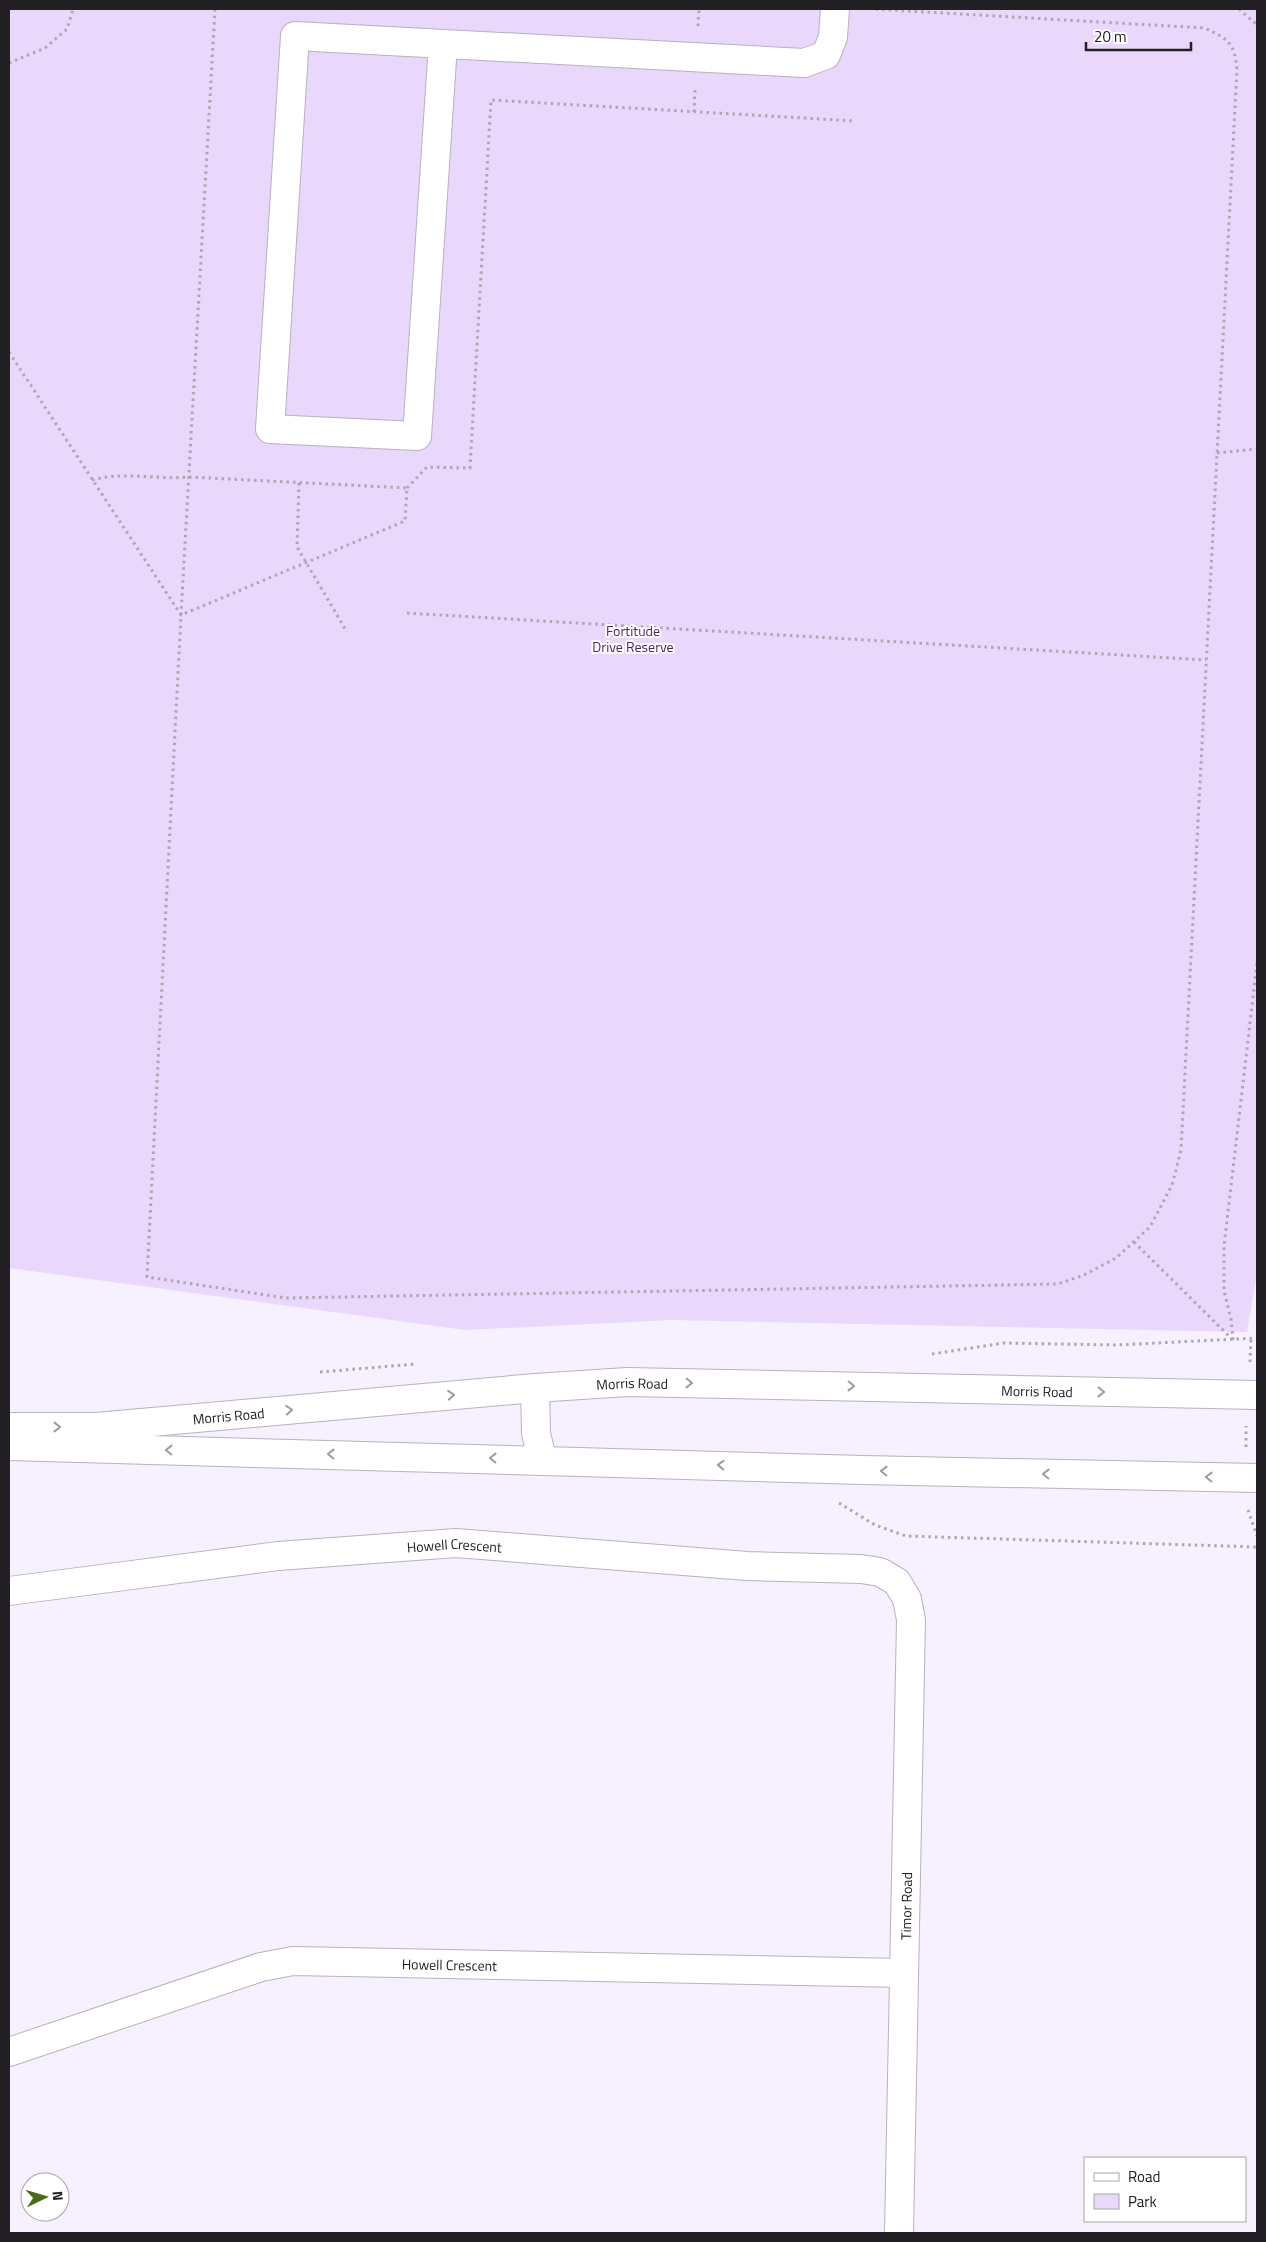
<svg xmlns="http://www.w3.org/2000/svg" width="1266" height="2242" font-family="'Titillium Web',sans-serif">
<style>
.green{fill:#e9d8fb}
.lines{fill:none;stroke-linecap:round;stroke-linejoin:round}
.minor-casing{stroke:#b8b1bf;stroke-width:30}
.path{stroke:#aca7b2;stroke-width:3;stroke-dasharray:2.5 4;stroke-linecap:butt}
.minor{stroke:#fff;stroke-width:28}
.oneway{stroke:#9c9b9d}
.labels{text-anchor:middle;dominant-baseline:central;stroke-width:4;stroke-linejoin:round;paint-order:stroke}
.park-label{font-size:14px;fill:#4c246a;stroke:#fff}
.street-label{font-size:14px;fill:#232025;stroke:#fff}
</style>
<rect width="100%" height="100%" fill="#f7f0fe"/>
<path class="green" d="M9,9H1257V1273L1247,1332L672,1320L465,1330L9,1268Z"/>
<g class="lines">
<g class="minor-casing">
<g id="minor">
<path d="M443,44L417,436L270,429L295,36L804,63L826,55L833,37L835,9"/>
<path d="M535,1388L536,1433L542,1460"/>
<path id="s1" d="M9,1427H96L535,1388L627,1382L1257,1395"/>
<path d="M9,1446L863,1470L1257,1478"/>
<path id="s2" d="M9,1591L278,1556L456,1543L747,1566L861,1569L880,1572L897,1582L907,1599L911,1620L899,2233"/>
<path id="s3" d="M9,2052L261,1967L293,1961L904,1973"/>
</g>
</g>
<g class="path">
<path d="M1239,9L1257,25"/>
<path d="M698,26L699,9"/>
<path d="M9,63L45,48L67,29L73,9"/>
<path d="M694,112L695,89"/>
<path d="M9,352L181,615L147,1277L286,1298L1058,1284L1084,1275L1116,1258L1150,1227L1172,1185L1181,1150L1237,69C1234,42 1229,40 1205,28L873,9"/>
<path d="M1217,453L1257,449"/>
<path d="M92,480C123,471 157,480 189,477L407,488L405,521L181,615L215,9"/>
<path d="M299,483L297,547L347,632"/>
<path d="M407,488L427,467L470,468L491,100L855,121"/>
<path d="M407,613L1206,660"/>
<path d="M1134,1242L1232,1339"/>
<path d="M1233,1340L1231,1319L1224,1291V1246L1257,963"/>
<path d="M932,1354L1004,1343L1117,1345L1257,1338"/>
<path d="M1250,1362L1251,1338"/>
<path d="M320,1372L416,1364"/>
<path d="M1246,1447V1426"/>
<path d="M839,1503L875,1525L906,1536L1257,1547"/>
<path d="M1248,1510L1257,1536"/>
</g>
<use href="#minor" class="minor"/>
</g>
<defs><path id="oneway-chevron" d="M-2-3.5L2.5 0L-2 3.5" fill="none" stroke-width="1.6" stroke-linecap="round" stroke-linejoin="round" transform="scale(1.25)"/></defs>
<g class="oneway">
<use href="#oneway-chevron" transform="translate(689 1383) rotate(1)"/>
<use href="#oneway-chevron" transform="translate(851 1386) rotate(1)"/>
<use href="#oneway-chevron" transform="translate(1101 1392) rotate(1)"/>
<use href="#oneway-chevron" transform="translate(451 1395) rotate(-5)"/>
<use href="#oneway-chevron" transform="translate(289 1410) rotate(-5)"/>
<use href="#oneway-chevron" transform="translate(57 1427)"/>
<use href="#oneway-chevron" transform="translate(169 1450) rotate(-179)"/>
<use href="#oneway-chevron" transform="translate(331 1454) rotate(-179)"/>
<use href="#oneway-chevron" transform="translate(493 1458) rotate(-179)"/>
<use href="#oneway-chevron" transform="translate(721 1465) rotate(-178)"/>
<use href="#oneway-chevron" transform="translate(884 1471) rotate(-179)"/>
<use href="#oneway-chevron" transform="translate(1046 1474) rotate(-179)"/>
<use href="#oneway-chevron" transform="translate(1209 1477) rotate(-179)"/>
</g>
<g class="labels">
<g class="park-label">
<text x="633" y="630">Fortitude<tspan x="633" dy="16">Drive Reserve</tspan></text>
</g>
<g class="street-label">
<text stroke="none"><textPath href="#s1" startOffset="625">Morris Road</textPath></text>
<text stroke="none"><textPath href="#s1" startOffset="1030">Morris Road</textPath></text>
<text stroke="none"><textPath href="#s1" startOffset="220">Morris Road</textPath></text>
<text stroke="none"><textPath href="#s2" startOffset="448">Howell Crescent</textPath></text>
<text transform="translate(906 1906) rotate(-89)">Timor Road</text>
<text stroke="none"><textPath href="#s3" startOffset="455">Howell Crescent</textPath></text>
</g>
</g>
<rect width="1266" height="2242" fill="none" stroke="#232025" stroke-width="20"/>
<rect x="1084" y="2157" width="162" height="65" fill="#ffffff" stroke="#a7a6a8"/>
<rect x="1094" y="2173" width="25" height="8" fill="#ffffff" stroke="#a7a6a8"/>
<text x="1128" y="2182" font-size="15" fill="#232025">Road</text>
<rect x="1094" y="2194" width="25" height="15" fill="#e9d8fb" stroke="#a7a6a8"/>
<text x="1128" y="2207" font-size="15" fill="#232025">Park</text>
<g transform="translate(45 2197) rotate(85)"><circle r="24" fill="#ffffff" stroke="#a7a6a8"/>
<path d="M0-4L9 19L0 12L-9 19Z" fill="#4d691c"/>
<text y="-8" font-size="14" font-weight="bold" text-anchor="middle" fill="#232025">N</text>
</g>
<path d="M1086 42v8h105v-8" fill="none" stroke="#232025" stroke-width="2.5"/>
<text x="1094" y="42" font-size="15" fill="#232025" stroke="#ffffff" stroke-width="4" paint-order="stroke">20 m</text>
</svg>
